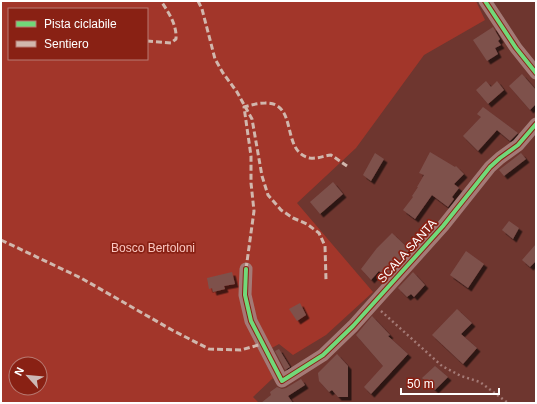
<svg xmlns="http://www.w3.org/2000/svg" width="537" height="404" font-family="Helvetica,sans-serif">
<style>
.green{fill:#a2362a;fill-rule:evenodd}
.building{fill:#7e514c;filter:url(#shadow)}
.lines{fill:none;stroke-linecap:round;stroke-linejoin:round}
.path{stroke:#a47a76;stroke-width:2.5;stroke-dasharray:2 3;stroke-linecap:butt}
.minor{stroke:#a47a76;stroke-width:13}
.quiet{stroke:#d1b7ad;stroke-width:3;stroke-dasharray:6 3;stroke-linecap:butt}
.cycleway-casing{stroke:#892114;stroke-width:6}
.cycleway{stroke:#71d979;stroke-width:4}
.labels{text-anchor:middle;dominant-baseline:central;stroke-width:3.5;stroke-linejoin:round;paint-order:stroke}
.park-label{font-size:12px;fill:#fbc7c1;stroke:#892114}
.street-label{font-size:12px;fill:#fff;stroke:#892114}
</style>
<defs>
<filter id="shadow"><feDropShadow dx="3.5" dy="3.5" stdDeviation="0" flood-color="#0009"/></filter>
</defs>
<rect width="100%" height="100%" fill="#6e362f"/>
<path class="green" d="M1,1H476L485,20L424,55L356,148L297,203L373,292L326,335L293,355L279,344L261,354L273,378L253,397L259,403H1ZM9,9H147V59H9ZM16,364H40V388H16Z"/>
<g class="building">
<path d="M493,27L500,39L498,41L501,45L495,48L498,54L487,61L473,40Z"/>
<path d="M522,74L536,90V104L530,110L509,86Z"/>
<path d="M486,81L491,87L497,81L504,90L488,104L476,90Z"/>
<path d="M483,107L518,133L510,141L497,130L478,151L463,136L481,117L477,114Z"/>
<path d="M430,152L455,167L456,166L464,174L454,184L459,188L452,197L454,199L448,207L432,195L415,219L403,210L413,197L412,196L418,187H417L424,175L419,173Z"/>
<path d="M375,153L384,159L371,181L363,175Z"/>
<path d="M521,153L526,159L504,176L499,170Z"/>
<path d="M333,182L343,194L320,214L310,202Z"/>
<path d="M509,221L519,228L513,239L502,230Z"/>
<path d="M392,233L410,250L386,277L379,271L371,280L361,269L377,248Z"/>
<path d="M536,244V261L530,267L522,260Z"/>
<path d="M466,251L484,264L468,288L450,275Z"/>
<path d="M232,272L235,284L224,286L225,289L213,292L212,288L209,289L207,278Z"/>
<path d="M413,272L425,285L414,297L411,294L407,297L398,288Z"/>
<path d="M300,303L306,315L297,321L289,309Z"/>
<path d="M457,309L472,323L461,334L477,348L463,364L432,335Z"/>
<path d="M372,316L390,335L388,336L408,354L371,394L364,387L383,366L356,335Z"/>
<path d="M279,349L290,367L285,370L275,351Z"/>
<path d="M337,354L348,366V397H338L332,390L329,392L319,381L318,373Z"/>
<path d="M435,366L448,377L435,390L422,378Z"/>
<path d="M301,379L305,385L288,396L293,403H261L271,395L270,392L277,387L282,389L286,388Z"/>
</g>
<g class="lines">
<path class="path" d="M381,311L442,366L461,376L480,382L508,403"/>
<g class="minor">
<path d="M485,1L516,48L536,73"/>
<path d="M246,269L245,295L251,321L282,381L323,355L353,326L443,226L490,167L500,158L518,145L536,124"/>
</g>
<g class="quiet">
<path d="M198,1L202,9L215,59L223,73L237,92L252,119L262,176L268,195L281,210L293,218L307,224L319,233L325,246L326,280"/>
<path d="M147,41L171,43L176,39C177,25 169,13 161,1"/>
<path d="M1,240L81,278L172,330L209,349L241,350L262,344"/>
<path d="M246,269L254,211L251,183V156L244,107C251,105 258,103 265,103C299,102 280,152 310,158C317,159 323,156 331,155L347,166"/>
</g>
<g class="cycleway-casing">
<g id="cycleway">
<path d="M485,1L516,48L536,73"/>
<path d="M246,269L245,295L251,321L282,381L323,355L353,326L443,226L490,167L500,158L518,145L536,124"/>
</g>
</g>
<use href="#cycleway" class="cycleway"/>
</g>
<g class="labels">
<g class="park-label">
<text x="153" y="248">Bosco Bertoloni</text>
</g>
<g class="street-label">
<text transform="translate(407 251) rotate(-48)">SCALA SANTA</text>
</g>
</g>
<rect width="537" height="404" fill="none" stroke="#ffffff" stroke-width="4"/>
<rect x="8" y="8" width="140" height="52" fill="#892114" stroke="#b87a72"/>
<rect x="16" y="21" width="20" height="6" fill="#71d979" stroke="#b87a72"/>
<text x="44" y="28" font-size="12" fill="#ffffff">Pista ciclabile</text>
<rect x="16" y="41" width="20" height="6" fill="#d1b7ad" stroke="#b87a72"/>
<text x="44" y="48" font-size="12" fill="#ffffff">Sentiero</text>
<g transform="translate(28 376) rotate(297)"><circle r="19" fill="#892114" stroke="#b87a72"/>
<path d="M0-3L7 15L0 10L-7 15Z" fill="#ccb9b6"/>
<text y="-6" font-size="11" font-weight="bold" text-anchor="middle" fill="#ffffff">N</text>
</g>
<path d="M401 388v6h98v-6" fill="none" stroke="#ffffff" stroke-width="2"/>
<text x="407" y="388" font-size="12" fill="#ffffff" stroke="#892114" stroke-width="3" paint-order="stroke">50 m</text>
</svg>
